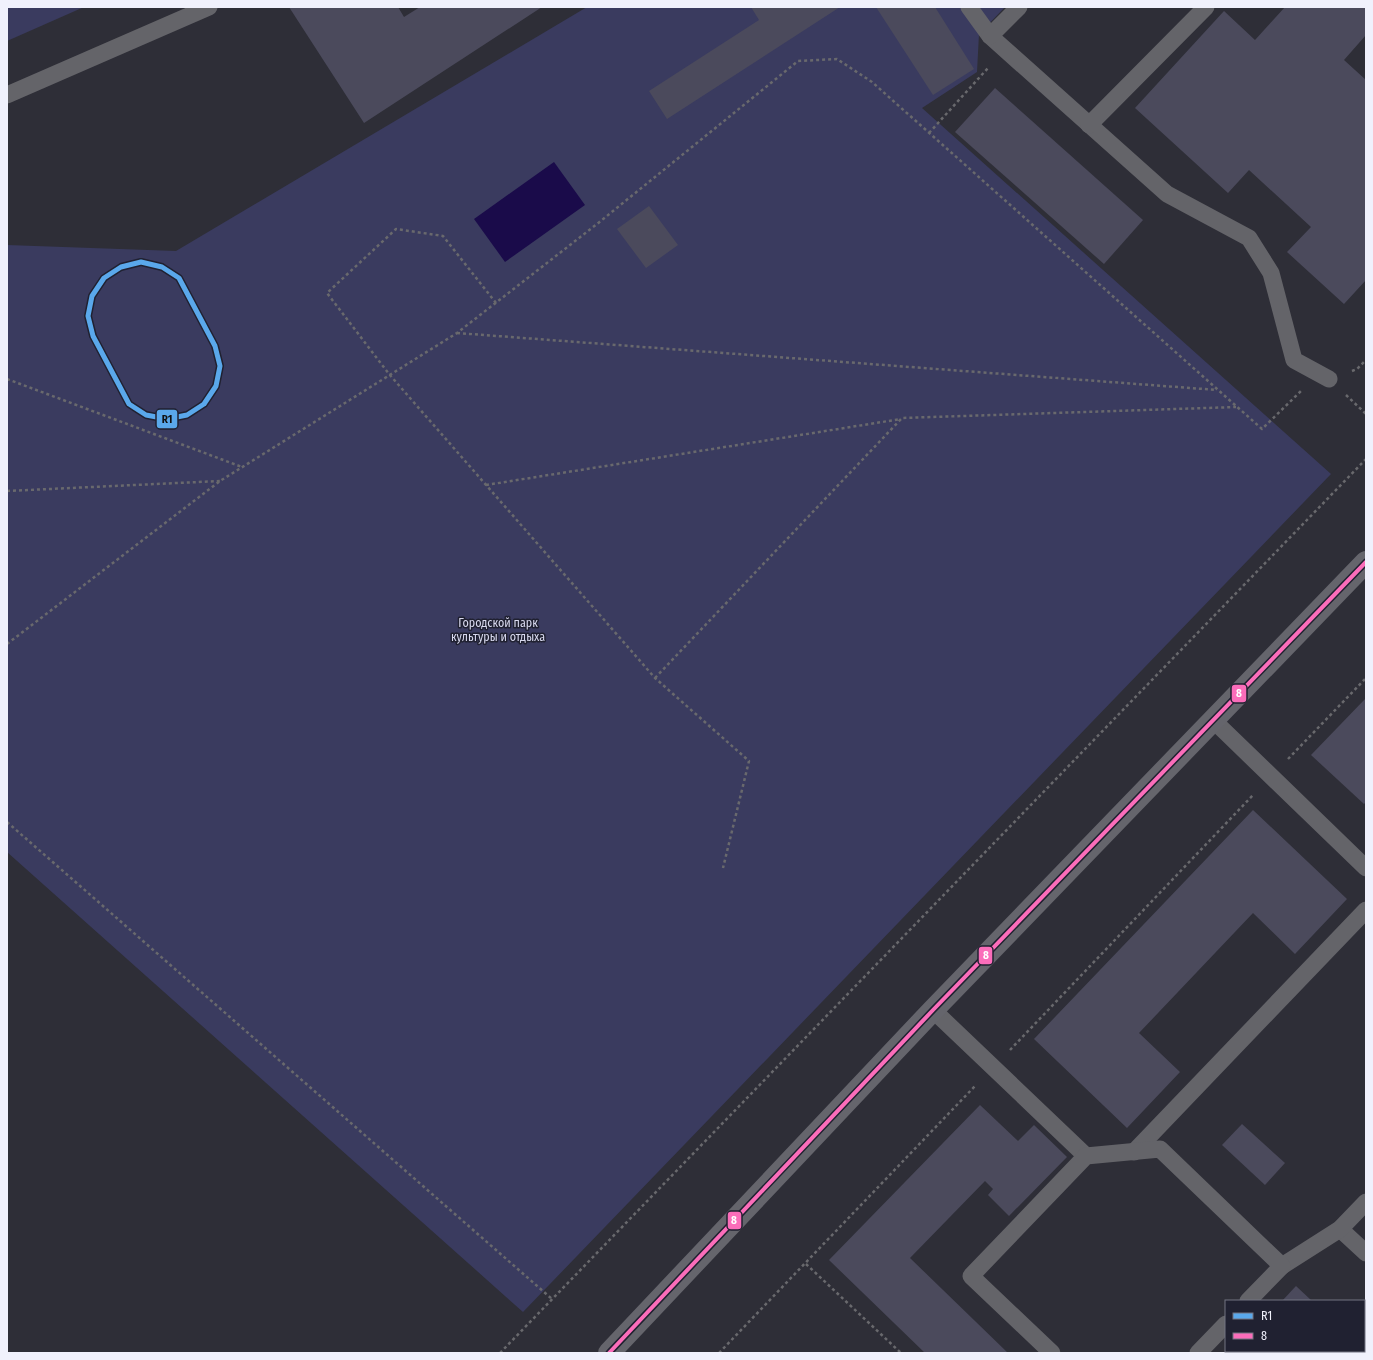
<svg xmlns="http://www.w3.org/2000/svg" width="1373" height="1360" font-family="'Fira Sans Condensed',sans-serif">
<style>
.green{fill:#3a3b5f}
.water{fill:#1a0b4a}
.building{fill:#4b4a5c}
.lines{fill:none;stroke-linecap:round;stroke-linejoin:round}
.path{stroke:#69696d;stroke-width:2.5;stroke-dasharray:3 3;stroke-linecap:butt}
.service{stroke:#646469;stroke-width:17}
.primary{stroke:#65656c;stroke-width:22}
.bus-1-casing{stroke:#202131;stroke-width:7}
.bus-1{stroke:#fb6dba;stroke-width:4}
.rail-1-casing{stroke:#202131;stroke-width:8}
.rail-1{stroke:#5aa8eb;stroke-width:5}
.labels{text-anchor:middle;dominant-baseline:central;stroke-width:3;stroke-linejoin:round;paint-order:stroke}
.park-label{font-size:12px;fill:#d9daef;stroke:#202131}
.line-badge{stroke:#202131;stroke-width:1.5}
.badge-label{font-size:11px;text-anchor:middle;font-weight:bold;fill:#fff}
.pale-badge-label{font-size:11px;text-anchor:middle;font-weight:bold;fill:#111}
</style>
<rect width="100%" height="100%" fill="#2e2e37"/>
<g class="green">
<path d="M7,7H84L7,41Z"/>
<path d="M587,7H1005L979,34L977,72L922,108L1331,474L523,1312L7,852V245L176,251Z"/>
</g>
<path class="water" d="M554,162L585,205L505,262L474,219Z"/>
<g class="building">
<path d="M289,7H398L404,17L420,7H542L364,123Z"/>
<path d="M751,7H840L667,119L649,91L759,20Z"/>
<path d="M876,7H935L974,69L933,95Z"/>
<path d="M1285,7H1366V35L1344,60L1366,80V280L1344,304L1287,252L1311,227L1249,170L1228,193L1135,108L1224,11L1255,40Z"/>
<path d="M995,88L1143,220L1104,264L955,132Z"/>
<path d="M649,206L678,245L646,268L617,229Z"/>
<path d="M1366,698V802L1364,804L1311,755Z"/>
<path d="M1253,810L1347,899L1295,954L1253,913L1139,1033L1180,1072L1127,1128L1034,1039Z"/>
<path d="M980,1105L1018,1141L1034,1125L1067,1157L1009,1216L988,1195L993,1189L985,1181L910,1258L1008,1353H925L829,1260Z"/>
<path d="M1242,1124L1285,1163L1265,1185L1222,1145Z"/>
<path d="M1296,1286L1312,1301H1282Z"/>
<path d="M1265,1351H1339L1341,1353H1263Z"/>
</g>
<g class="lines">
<g class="path">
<path d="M929,133L988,68"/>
<path d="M496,303L443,236L396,229L327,293L389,374L655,678L749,761L723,868"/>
<path d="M457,333L1217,390"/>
<path d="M1352,371L1357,369L1366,360"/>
<path d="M7,379L242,467"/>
<path d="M1346,395L1366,414"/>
<path d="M486,485L901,419"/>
<path d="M7,491L220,481"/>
<path d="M7,644L220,481L457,333L597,224L798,61L837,59L872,82L1262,429L1301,391"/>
<path d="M655,678L902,418L1236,407"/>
<path d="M1288,759L1366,678"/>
<path d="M7,822L552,1299"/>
<path d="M1010,1050L1254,794"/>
<path d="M806,1264L901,1353"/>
<path d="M500,1353L1366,459"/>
<path d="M719,1353L976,1085"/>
</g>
<g class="service">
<path d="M969,7L990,36L1167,194L1249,238L1271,273L1294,360L1329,379"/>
<path d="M990,36L1019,7"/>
<path d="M7,95L209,7"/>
<path d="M1089,125L1206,7"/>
<path d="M1213,720L1366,868"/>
<path d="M933,1010L1086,1156"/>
<path d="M1134,1152L1366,910"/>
<path d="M1340,1229L1366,1253"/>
<path d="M1282,1266L1340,1229L1366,1202"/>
<path d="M1052,1353L971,1276L1086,1156L1160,1149L1282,1266L1248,1301"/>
<path d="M1198,1353L1226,1324"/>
</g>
<path class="primary" d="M609,1353L933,1010L1366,562"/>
<g class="bus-1-casing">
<path id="bus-1" d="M609,1353L933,1010L1366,562"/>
</g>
<use href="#bus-1" class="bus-1"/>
<g class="rail-1-casing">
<path id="rail-1" d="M141,262L162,267L179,278L215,346L220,366L216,386L204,404L187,415L167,419L146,415L129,404L93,336L88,316L92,296L104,278L121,267Z"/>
</g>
<use href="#rail-1" class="rail-1"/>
</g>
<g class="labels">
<g class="park-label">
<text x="498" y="623">Городской парк<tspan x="498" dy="14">культуры и отдыха</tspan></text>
</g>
</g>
<g class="line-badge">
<rect x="156" y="409" width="22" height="20" rx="4" fill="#5aa8eb"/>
<rect x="1231" y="684" width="16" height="19" rx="4" fill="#fb6dba"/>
<rect x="978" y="946" width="15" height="19" rx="4" fill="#fb6dba"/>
<rect x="727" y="1211" width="15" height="19" rx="4" fill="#fb6dba"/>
</g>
<g class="badge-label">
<text x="1239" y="697">8</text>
<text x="986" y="959">8</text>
<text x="734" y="1224">8</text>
</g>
<g class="pale-badge-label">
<text x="167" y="423">R1</text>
</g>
<rect width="1373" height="1360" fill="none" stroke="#f0f1fc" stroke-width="16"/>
<rect x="1225" y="1300" width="140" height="52" fill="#202131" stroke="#737482"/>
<rect x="1233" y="1313" width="20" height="6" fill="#5aa8eb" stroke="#737482"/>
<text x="1261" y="1320" font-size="12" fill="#f0f1fc">R1</text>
<rect x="1233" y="1333" width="20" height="6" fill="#fb6dba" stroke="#737482"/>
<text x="1261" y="1340" font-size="12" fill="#f0f1fc">8</text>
</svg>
